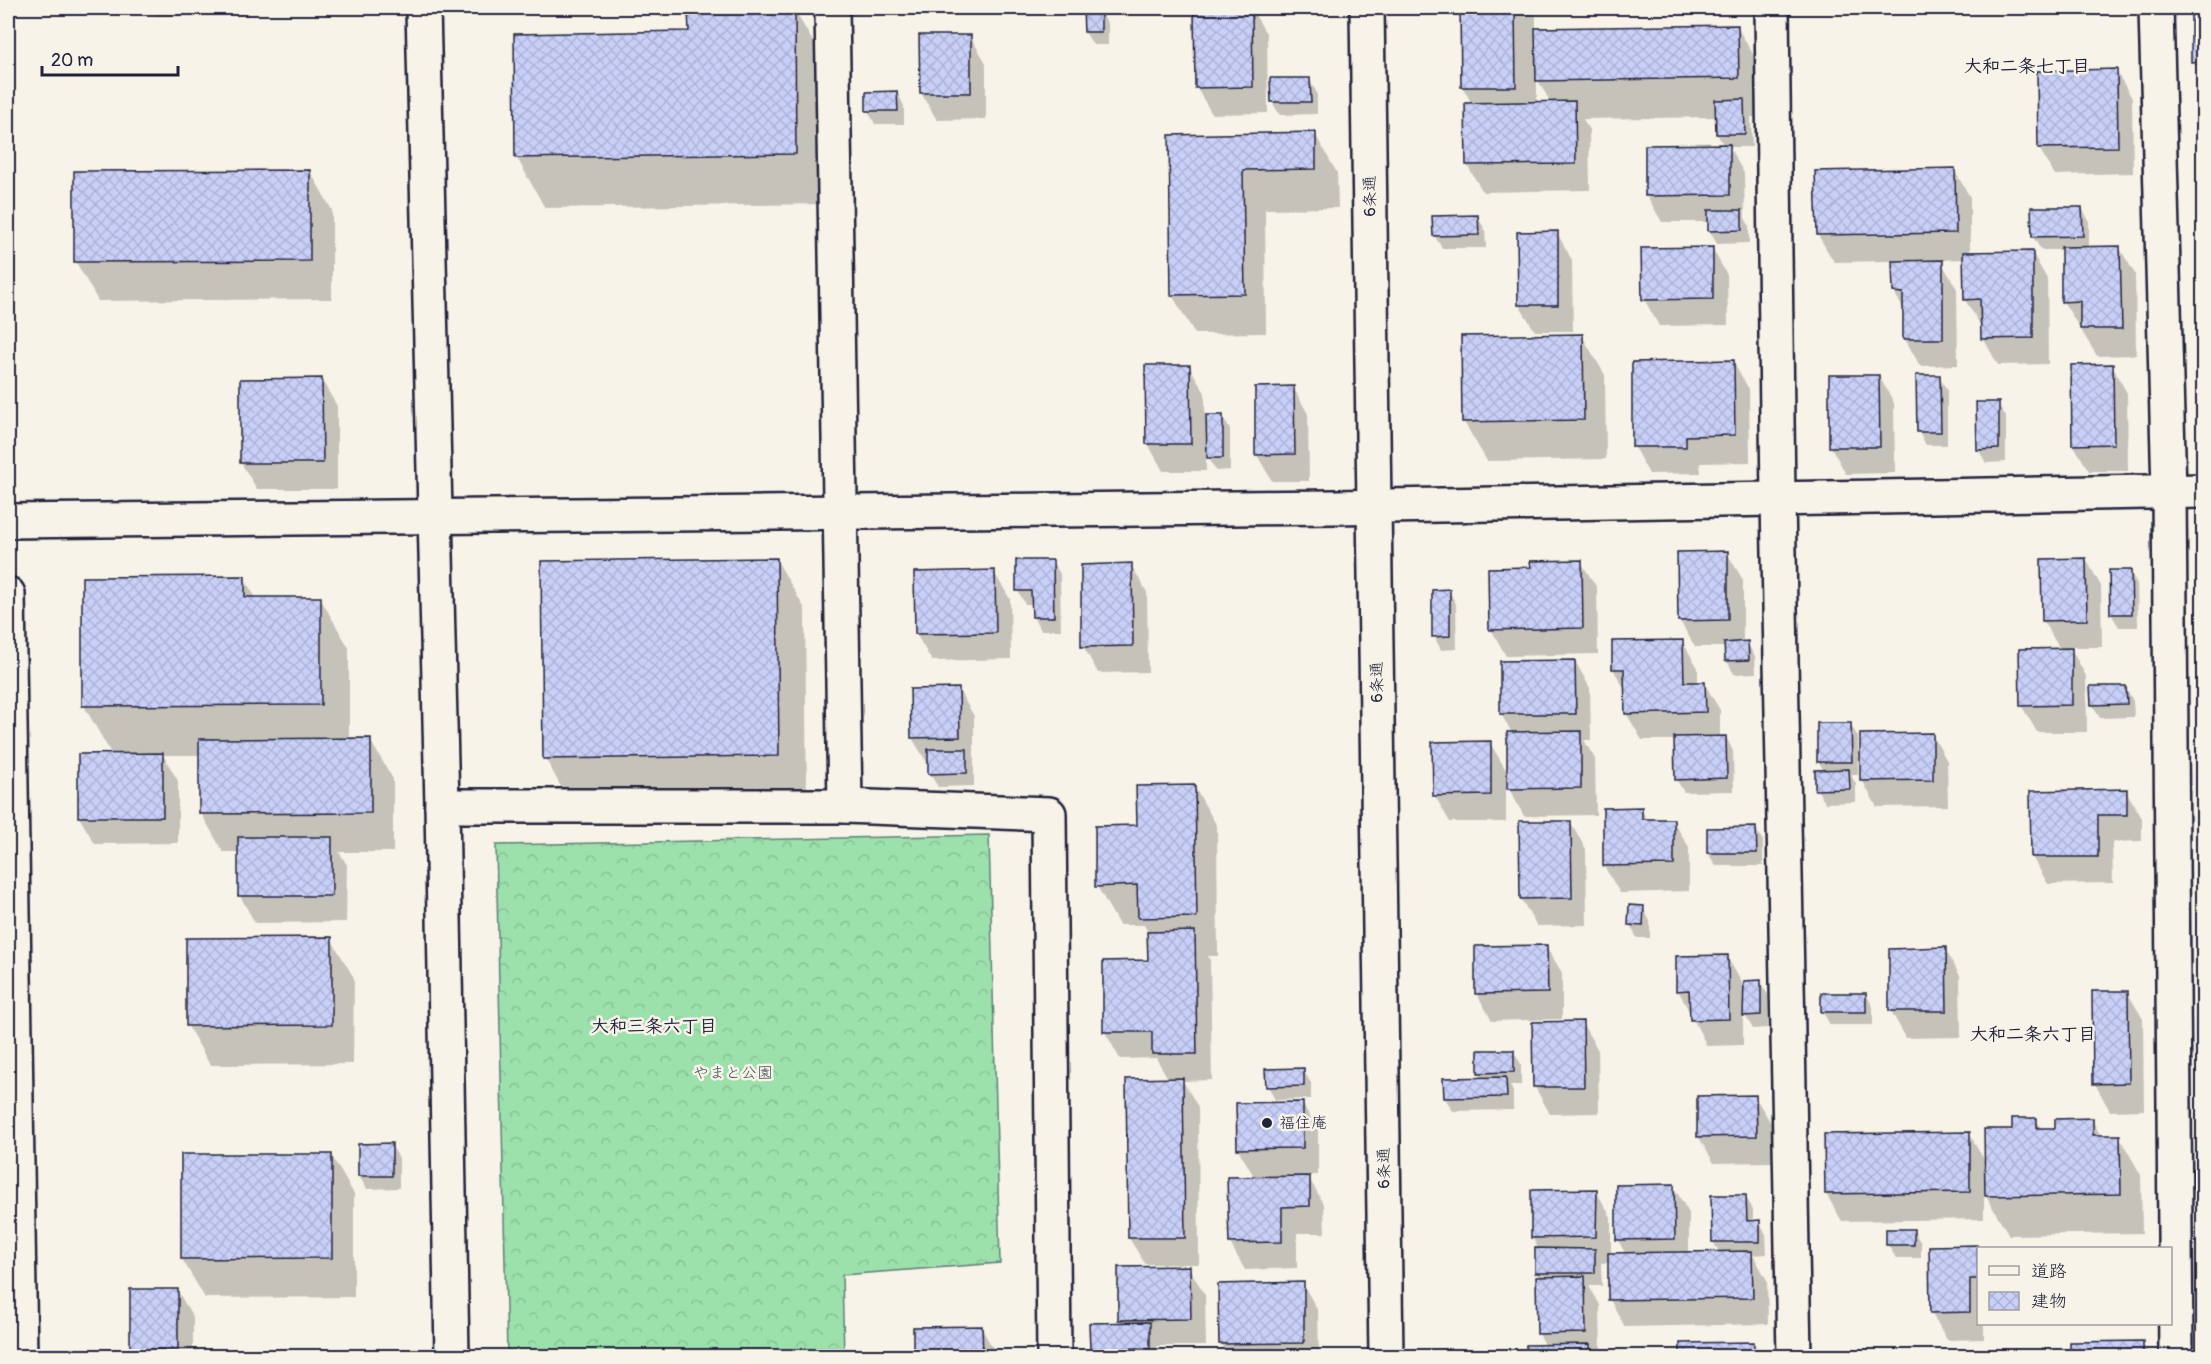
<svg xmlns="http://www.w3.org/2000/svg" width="2211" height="1364" font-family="Pangolin,'Klee One',sans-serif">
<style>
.forest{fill:url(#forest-crowns);stroke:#5f8174;stroke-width:1.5}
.shadow{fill:#0003;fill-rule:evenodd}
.building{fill:url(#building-cross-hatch);stroke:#22223b;stroke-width:1.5}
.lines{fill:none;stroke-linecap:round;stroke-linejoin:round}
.minor-casing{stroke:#22223b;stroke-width:38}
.tertiary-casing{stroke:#22223b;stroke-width:38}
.minor{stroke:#f7f3e8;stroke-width:33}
.tertiary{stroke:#f7f3e8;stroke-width:33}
.poi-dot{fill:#22223b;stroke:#f7f3e8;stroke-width:2}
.labels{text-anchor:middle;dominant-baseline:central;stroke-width:5;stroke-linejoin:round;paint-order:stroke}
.street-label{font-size:16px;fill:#22223b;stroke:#f7f3e8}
.park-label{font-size:16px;fill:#405257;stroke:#f7f3e8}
.poi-label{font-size:16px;fill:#22223b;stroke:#f7f3e8;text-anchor:start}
.neighbourhood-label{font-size:18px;font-weight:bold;fill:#22223b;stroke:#f7f3e8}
</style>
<defs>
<pattern id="forest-crowns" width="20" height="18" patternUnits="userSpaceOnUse" patternTransform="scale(1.5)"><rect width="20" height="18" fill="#9ce0ac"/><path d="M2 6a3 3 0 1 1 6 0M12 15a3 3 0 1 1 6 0" fill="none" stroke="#86c095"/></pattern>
<pattern id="building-cross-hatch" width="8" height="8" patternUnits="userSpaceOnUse" patternTransform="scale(1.5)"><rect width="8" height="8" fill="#c9d0f8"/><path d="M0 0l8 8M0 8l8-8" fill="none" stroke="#acb2d6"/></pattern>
</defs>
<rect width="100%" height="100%" fill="#f7f3e8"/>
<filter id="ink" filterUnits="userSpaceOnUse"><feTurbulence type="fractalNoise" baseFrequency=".0167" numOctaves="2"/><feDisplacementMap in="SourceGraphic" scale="12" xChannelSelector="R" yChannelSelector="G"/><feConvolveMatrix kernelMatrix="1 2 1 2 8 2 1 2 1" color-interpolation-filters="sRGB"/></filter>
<g filter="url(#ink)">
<path class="forest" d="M989,835L1000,1263L842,1275L844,1356H507L496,845Z"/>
<g class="shadow">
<path d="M151,8H248V15L156,16Z"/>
<path d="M1251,8L1267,35L1268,113L1212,114L1196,87L1195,9Z"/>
<path d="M1461,8H1536V29L1737,27L1760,66V117H1751L1752,147H1729L1744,173L1745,218L1749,225V243L1717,244L1709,230L1710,222H1662L1647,196L1724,146L1717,134V117L1583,119L1589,130L1590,190L1483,192L1467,165L1472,104L1462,86ZM1537,79L1551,103H1537Z"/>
<path d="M2192,8H2204V80L2193,61Z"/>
<path d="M794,9L823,59L824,204L545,208L517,158L690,33Z"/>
<path d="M1100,11L1108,24V45H1093L1085,32Z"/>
<path d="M970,36L986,63V119L937,120L921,93Z"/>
<path d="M2116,71L2132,98L2133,173L2055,175L2039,148Z"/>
<path d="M1309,79L1317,93V114L1280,115L1272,102Z"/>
<path d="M897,92L904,106V124H875L868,111L867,93Z"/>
<path d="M1315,134L1337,173L1338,208L1265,209L1266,333L1195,334L1172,295L1171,136Z"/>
<path d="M1954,170L1970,197V253L2032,252L2047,279L2048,364L1998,365L1983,338V326H1981L1965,300V259L1940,260L1957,289L1958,365L1920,366L1905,339L1904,310L1894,292V261L1834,262L1818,235Z"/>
<path d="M310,171L332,210V299L98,301L76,262Z"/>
<path d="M2082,208L2089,221V248L2119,247L2135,274L2136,355L2097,356L2063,301V250H2041L2033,237Z"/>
<path d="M1478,217L1485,230L1486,248H1442L1434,235Z"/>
<path d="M1557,233L1572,260L1573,331H1535L1519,305Z"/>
<path d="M1712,248L1727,275L1728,325L1659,326L1644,299Z"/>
<path d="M1582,336L1605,375L1606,459L1487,461L1464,422L1463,337Z"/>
<path d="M1733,362L1749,389L1750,462L1700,463L1701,473L1649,474L1634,447Z"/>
<path d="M1189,366L1205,393V416H1222L1230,429V470L1216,471L1206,453V471H1163L1148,444L1147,367Z"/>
<path d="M2112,366L2127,393L2128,471H2089L2073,444Z"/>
<path d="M1879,376L1894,403L1895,473L1846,474L1831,447L1830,377Z"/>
<path d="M1939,377L1947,390V445H1926L1919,432Z"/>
<path d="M321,379L337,406V489H257L241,463Z"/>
<path d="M1293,387L1308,414L1309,481H1272L1257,455Z"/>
<path d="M1998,404L2006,417V462L1986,463L1978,449Z"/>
<path d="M1727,553L1743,580V643H1747L1755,656L1756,673L1734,674L1727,661L1726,647H1695L1680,621Z"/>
<path d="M776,559L805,609L807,805L573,808L545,758Z"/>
<path d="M2086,559L2101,586L2102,647H2070L2086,676L2087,732H2037L2021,705L2060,649L2043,621Z"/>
<path d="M1052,561L1060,574L1061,630H1041L1033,617V604H1025L1018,591Z"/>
<path d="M1581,562L1597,588L1598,654L1506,656L1491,629Z"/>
<path d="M1131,565L1147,592L1148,672L1098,673L1083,646Z"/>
<path d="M2130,571L2137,584L2138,627H2119L2111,614Z"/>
<path d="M994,572L1010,599L1011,659L932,661L916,634Z"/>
<path d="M244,578L256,598H320L349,648V740H370L393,779V852H339L347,865L346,922L255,923L240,896V852H223L201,813V755H163L178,781V843L95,844L79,817V755H112L84,706Z"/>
<path d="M1449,591L1456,604L1457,649L1441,650L1434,636Z"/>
<path d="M1682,641L1698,668V684L1704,683L1720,710V738L1726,737L1733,751L1734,791L1684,792L1676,779V740H1642L1626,713V691L1613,669Z"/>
<path d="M1575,661L1590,688L1591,740H1584L1595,759L1596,815L1524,816L1509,789V777H1506V822H1450L1435,796L1490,743L1509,775L1512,733L1501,714V662Z"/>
<path d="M2126,688L2133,701L2134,717L2100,718L2092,704Z"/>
<path d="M958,689L974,716V786L938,787L930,774V764H928L912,738Z"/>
<path d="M1818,724H1850L1858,737V775H1851L1856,784V802L1825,803L1817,789L1824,771L1819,762Z"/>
<path d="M1932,734L1947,761L1948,806L1877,807L1862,780Z"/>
<path d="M1194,786L1217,826L1218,956H1208L1210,960L1212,1080L1183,1081L1198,1107L1199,1264H1145L1129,1238L1169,1080L1156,1058L1120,1059L1105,1032L1150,962L1149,934L1144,925H1119L1097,886L1138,827Z"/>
<path d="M2126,791L2142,818V841L2112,842L2113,883L2048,884L2032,857V792Z"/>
<path d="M1641,809L1648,821H1673L1689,847V891L1620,893L1604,866Z"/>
<path d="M1520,822H1570L1586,849L1587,925L1537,926L1521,899Z"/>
<path d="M1755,828L1763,841V866H1716L1708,853Z"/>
<path d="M1643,907L1650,921V938H1637L1630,925Z"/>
<path d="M331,939L354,978L353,1064L210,1065L188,1026Z"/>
<path d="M1546,946L1562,973V1019L1492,1021L1477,994Z"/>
<path d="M1945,949L1960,976L1961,1037L1906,1038L1891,1011L1890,950Z"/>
<path d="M1727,957L1745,988L1760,982L1768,995V1028L1753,1029L1743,1012V1045L1707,1046L1678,990Z"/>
<path d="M2127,992L2143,1019L2144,1110L2110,1111L2095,1084L2093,993Z"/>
<path d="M1866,994L1873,1007V1025H1830L1823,1012Z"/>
<path d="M1534,1023H1582L1598,1050L1599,1113L1550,1114L1535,1087Z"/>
<path d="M1513,1051L1521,1064V1085H1510L1513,1092V1110L1453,1111L1445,1098L1483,1079L1479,1073Z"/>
<path d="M1303,1070L1311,1083V1099L1275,1100L1268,1086Z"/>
<path d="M1755,1097L1771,1123L1772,1162L1714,1163L1698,1136Z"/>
<path d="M1302,1103L1318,1130V1175H1307L1324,1204L1325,1233H1297V1268L1245,1270L1230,1243L1255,1178L1238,1149V1104Z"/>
<path d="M2036,1119L2042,1130H2057L2092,1120L2101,1136H2119L2141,1175L2142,1233L2009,1235L1984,1193V1219L1842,1221L1826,1194L1969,1133L1986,1163L2013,1130Z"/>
<path d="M391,1145L399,1158V1188L367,1189L359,1176Z"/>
<path d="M331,1155L354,1194V1297L205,1298L182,1259Z"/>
<path d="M1673,1186L1689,1213V1254L1720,1253L1713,1242L1746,1197L1753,1210V1222H1759L1766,1235L1767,1254L1753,1255L1767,1280L1768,1324L1625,1327L1610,1300V1263H1601L1602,1286H1589L1600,1305L1601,1356H1528L1527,1347L1546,1346L1539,1334L1540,1279L1537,1273L1539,1250L1532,1237L1596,1191L1611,1217V1255H1626L1618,1240Z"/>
<path d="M1913,1230L1921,1243V1258H1896L1888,1245Z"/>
<path d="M1977,1246L1978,1250V1324H1984V1339L1947,1340L1932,1313Z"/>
<path d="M1189,1268L1205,1295L1206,1346H1157V1356H1096L1091,1349V1324H1122L1119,1320Z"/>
<path d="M1303,1284L1318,1311L1319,1356H1228L1221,1344Z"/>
<path d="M177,1290L193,1317V1356H135L131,1351Z"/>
<path d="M981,1327L997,1356H915L914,1329Z"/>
<path d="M1753,1343L1760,1356H1681V1344Z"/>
<path d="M2142,1343L2150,1356H2072V1344Z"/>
</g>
<g class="building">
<path d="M795,8L796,154L515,158L514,34L689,31L688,10Z"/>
<path d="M1194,8H1252L1253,87L1195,88Z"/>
<path d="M1460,8H1515L1516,87H1461Z"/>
<path d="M2191,8H2204V61L2191,62Z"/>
<path d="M1083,9H1101V32H1084Z"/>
<path d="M1738,25L1739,78L1536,81L1535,28Z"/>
<path d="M919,35H971V93H920Z"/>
<path d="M2117,69L2118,147L2038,148L2037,71Z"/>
<path d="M1270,78H1310L1311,102H1271Z"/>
<path d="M897,91L898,111H866V92Z"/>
<path d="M1744,99L1745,134H1716L1715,100Z"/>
<path d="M1575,101L1576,164L1466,165L1465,103Z"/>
<path d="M1316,132V169L1243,170L1245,294L1171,295L1169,135Z"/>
<path d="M1730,144V195L1645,196V145Z"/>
<path d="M1955,168L1956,233L1817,235L1815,171Z"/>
<path d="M310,170V261L74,262V171Z"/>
<path d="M2031,207H2082L2083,236L2032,237Z"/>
<path d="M1708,210H1742V230L1708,231Z"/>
<path d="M1478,215L1479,235L1433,236L1432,216Z"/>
<path d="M1558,231V305H1518L1517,232Z"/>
<path d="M2120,246L2122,329H2080V301L2061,302V247Z"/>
<path d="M1713,247V299L1642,300L1641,248Z"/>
<path d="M2033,251V338L1981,339L1980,299L1964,300L1963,252Z"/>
<path d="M1943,260V339H1903V293L1893,292L1892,261Z"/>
<path d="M1583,334L1584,420L1462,422L1461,336Z"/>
<path d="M1734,360L1735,435L1686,436V447H1632V362Z"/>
<path d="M2113,364L2114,444L2072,445L2071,365Z"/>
<path d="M1145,365H1190L1191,444H1146Z"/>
<path d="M1829,375H1879L1880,447H1829Z"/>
<path d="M1916,375H1940L1941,432H1917Z"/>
<path d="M322,378L323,463H240V379Z"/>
<path d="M1294,386L1295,454L1255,455V387Z"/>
<path d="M1976,402H1999V449L1977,450Z"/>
<path d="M1206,415H1223V458H1207Z"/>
<path d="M1728,551V620L1678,621L1677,552Z"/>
<path d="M777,558L779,756L543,759L541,561Z"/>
<path d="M2086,558L2087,620L2042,621L2041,559Z"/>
<path d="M1016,560H1053L1054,617H1032L1031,591H1016Z"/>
<path d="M1582,560L1583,628L1489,630L1488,568L1531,567L1530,561Z"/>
<path d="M1132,563L1133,646L1081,647V565Z"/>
<path d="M995,570L996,633L915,634L914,572Z"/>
<path d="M2109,570H2131L2132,614H2110Z"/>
<path d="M245,576V597H321V705L82,706V577Z"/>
<path d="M1450,589V636L1432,637V590Z"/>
<path d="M1683,640L1684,682H1705L1706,712L1625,714L1624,669H1612V641Z"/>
<path d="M1748,641L1749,660L1725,661L1724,643Z"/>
<path d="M2072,648V705L2020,706L2019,649Z"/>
<path d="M1575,660L1576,714H1500V661Z"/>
<path d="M2090,686H2126L2127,704L2091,705Z"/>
<path d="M959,688L960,737L911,738L910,689Z"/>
<path d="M1817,723H1851L1852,762H1817Z"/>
<path d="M1581,731V788L1507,789V732Z"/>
<path d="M1933,733V780L1860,781V734Z"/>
<path d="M1726,736L1727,778L1675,780L1674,737Z"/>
<path d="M371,738V813L199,814V739Z"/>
<path d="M1491,741V795L1433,796L1432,742Z"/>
<path d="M928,749H967V773L928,774Z"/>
<path d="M163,753V817H78V754Z"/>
<path d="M1849,769L1850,789L1815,790V770Z"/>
<path d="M1195,785L1197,917L1138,918L1137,885L1095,887V826L1137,825L1136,786Z"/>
<path d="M2127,789V815H2098V857H2031L2030,791Z"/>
<path d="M1642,807V819H1674V865L1603,866V808Z"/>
<path d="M1519,821H1571L1572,898L1520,899Z"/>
<path d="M1756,827L1757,853H1707V828Z"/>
<rect x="238" y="837" width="94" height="59"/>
<path d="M1629,905L1644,906L1643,926L1628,925Z"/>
<path d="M1195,931L1197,1054H1152V1032H1103V961L1148,960L1147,932Z"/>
<path d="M332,937V1025L186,1026V938Z"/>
<path d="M1547,945L1548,993L1475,994V946Z"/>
<path d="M1946,947L1947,1011H1889V949Z"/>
<path d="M1728,955L1729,1019L1690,1020L1689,990L1676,991V956Z"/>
<path d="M1761,980V1015L1743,1016L1744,981Z"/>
<path d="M2092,991H2128L2129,1083L2093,1084Z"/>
<rect x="1821" y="993" width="45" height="19"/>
<path d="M1583,1021L1584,1087H1533L1532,1022Z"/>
<path d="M1478,1050H1514V1072L1478,1073Z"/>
<path d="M1304,1068V1086L1266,1087L1265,1069Z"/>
<path d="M1506,1077L1507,1097L1444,1098L1443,1078Z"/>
<path d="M1183,1078L1185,1238H1128L1126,1079Z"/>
<path d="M1756,1095L1757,1136L1697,1137V1096Z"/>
<path d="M1303,1102V1148L1237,1149L1236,1103Z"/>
<path d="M2012,1118H2037V1128H2055V1119L2093,1118V1135H2120L2121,1194L1985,1196L1984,1129H2012Z"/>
<path d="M1970,1132V1192L1825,1194L1824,1134Z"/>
<path d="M392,1143V1176H358V1144Z"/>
<path d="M181,1154H332V1258L181,1259Z"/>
<path d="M1310,1176V1206L1282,1207V1242L1229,1243L1227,1177Z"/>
<path d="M1674,1184L1675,1239L1616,1240V1185Z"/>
<path d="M1597,1189L1596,1237L1531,1238V1190Z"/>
<path d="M1711,1195H1746L1747,1221L1760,1220V1242H1712Z"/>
<rect x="1886" y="1229" width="28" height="16"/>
<path d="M1977,1245L1978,1279H1970V1312L1930,1313L1929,1246Z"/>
<path d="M1535,1248L1595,1249V1273H1535Z"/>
<path d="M1752,1251L1753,1298L1608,1300V1253Z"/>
<path d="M1190,1266L1191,1319L1118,1320V1267Z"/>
<path d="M1585,1276L1586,1333L1537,1334L1536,1277Z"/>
<path d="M1304,1282V1343L1219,1344L1218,1284Z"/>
<path d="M130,1289H178V1350L130,1351Z"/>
<path d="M1150,1322V1348L1090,1349L1089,1323Z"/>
<path d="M982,1326L983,1356H913V1327Z"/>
<path d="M2143,1341V1356H2070V1342Z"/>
<path d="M1754,1342V1356H1680V1343Z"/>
<path d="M1590,1344V1356H1526V1345Z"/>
</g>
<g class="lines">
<g class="minor-casing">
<g id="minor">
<path d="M832,8L845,806"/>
<path d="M1772,8L1778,499L1794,1356"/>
<path d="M2156,8L2169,491L2176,1356"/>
<path d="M8,521L1336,507L2204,491"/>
<path d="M442,806H845L1049,814L1054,1356"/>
</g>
</g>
<g class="tertiary-casing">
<g id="tertiary">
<path d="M423,8L442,806L452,1356"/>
<path d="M1367,8L1386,1356"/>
<path d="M8,594L20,1356"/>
</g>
</g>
<use href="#minor" class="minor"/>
<use href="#tertiary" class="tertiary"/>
</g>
</g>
<circle class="poi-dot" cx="1267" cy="1123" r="6"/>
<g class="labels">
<g class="street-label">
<text transform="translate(1370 196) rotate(-91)">6条通</text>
<text transform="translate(1377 682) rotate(-91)">6条通</text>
<text transform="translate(1384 1168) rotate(-91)">6条通</text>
</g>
<g class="park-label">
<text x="733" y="1073">やまと公園</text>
</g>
<g class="poi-label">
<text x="1279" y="1123">福住庵</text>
</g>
<g class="neighbourhood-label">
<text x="2027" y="66">大和二条七丁目</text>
<text x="654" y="1026">大和三条六丁目</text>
<text x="2033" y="1034">大和二条六丁目</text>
</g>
</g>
<rect width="2211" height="1364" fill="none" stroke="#f7f3e8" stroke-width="30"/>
<rect x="15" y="15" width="2181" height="1334" fill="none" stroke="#22223b" stroke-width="2" filter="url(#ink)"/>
<rect x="1977" y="1247" width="195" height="78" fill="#f7f3e8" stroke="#a29fa3" stroke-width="1.5"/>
<rect x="1989" y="1266" width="30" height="9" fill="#f7f3e8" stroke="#a29fa3" stroke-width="1.5"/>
<text x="2031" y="1277" font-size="18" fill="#22223b">道路</text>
<rect x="1989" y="1292" width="30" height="18" fill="url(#building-cross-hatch)" stroke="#a29fa3" stroke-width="1.5"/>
<text x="2031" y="1307" font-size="18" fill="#22223b">建物</text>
<path d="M42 66v9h136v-9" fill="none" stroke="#22223b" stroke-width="3"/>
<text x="51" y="66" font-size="18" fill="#22223b" stroke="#f7f3e8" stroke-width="4.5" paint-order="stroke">20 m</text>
</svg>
